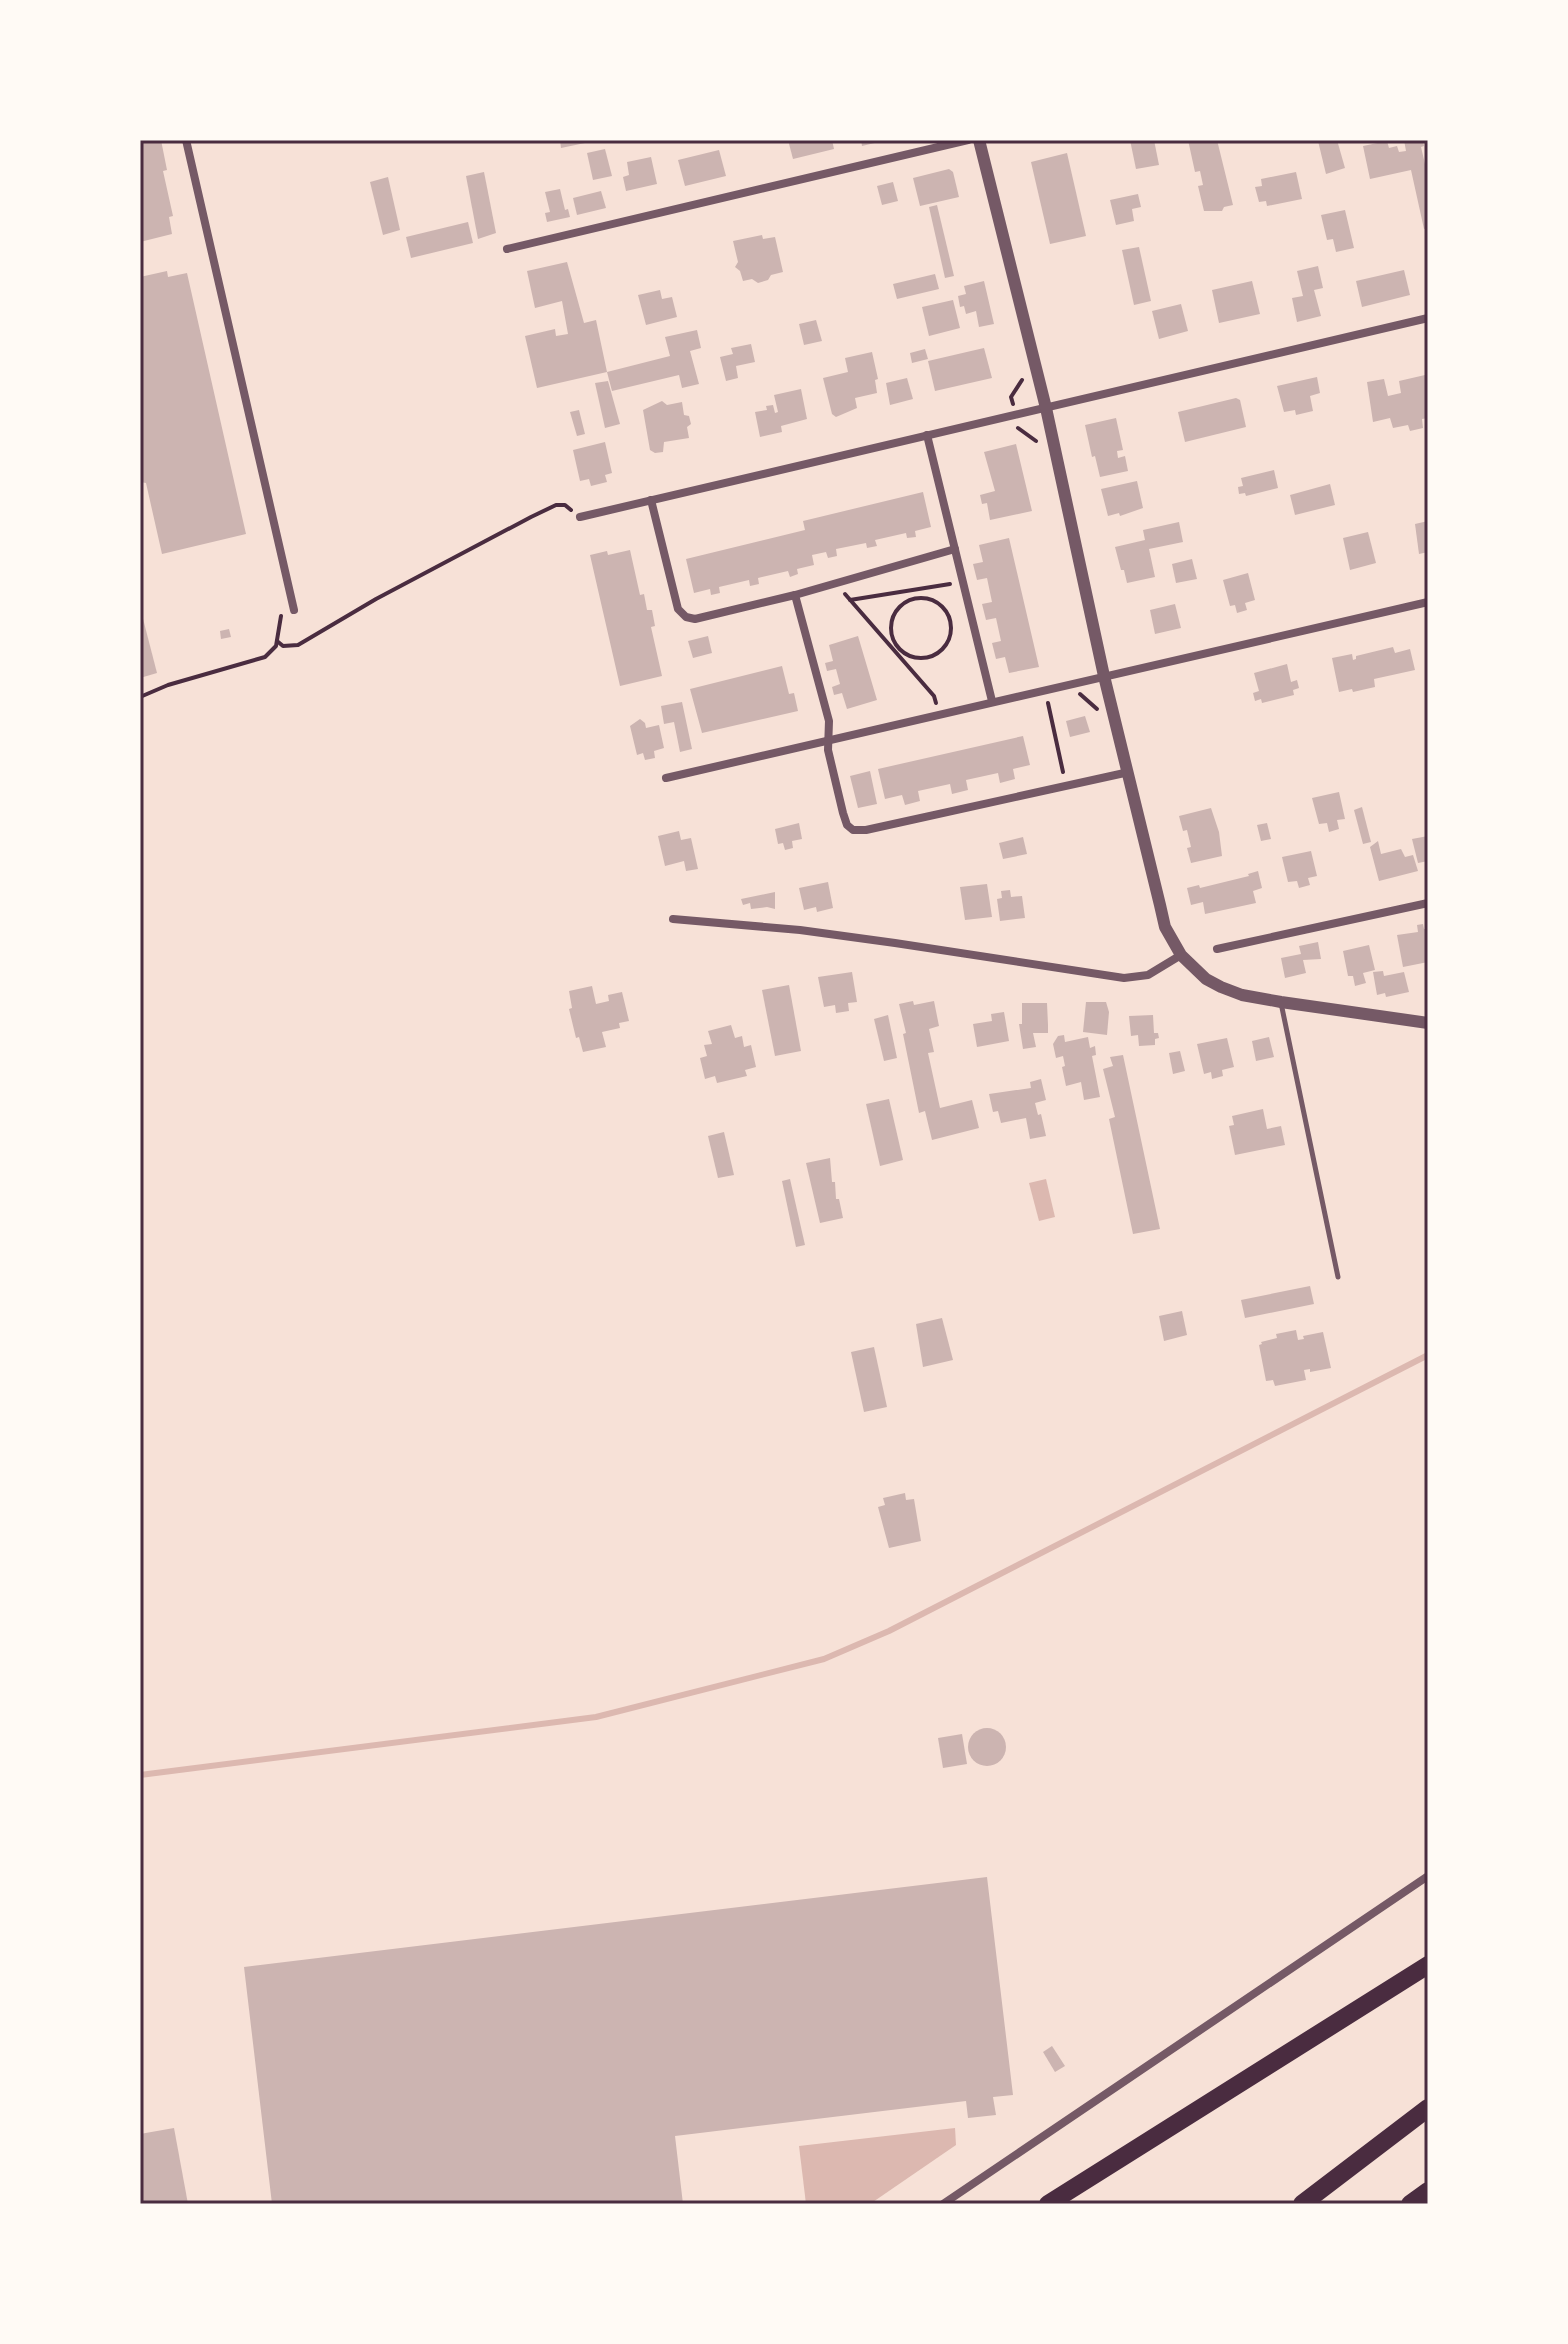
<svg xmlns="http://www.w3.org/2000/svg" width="1568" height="2344" font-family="'IBM Plex Sans',sans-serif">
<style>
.water{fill:#dcb8b0}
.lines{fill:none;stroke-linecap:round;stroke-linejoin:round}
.stream{stroke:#dcb8b0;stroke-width:6}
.building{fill:#ccb4b1}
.path{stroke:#4a2c40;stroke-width:4}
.service{stroke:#755966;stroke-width:5}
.minor{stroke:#755966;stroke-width:8}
.tertiary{stroke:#755966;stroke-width:12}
.motorway{stroke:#4a2c40;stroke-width:18}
.neatline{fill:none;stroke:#4a2c40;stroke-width:3}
</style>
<rect width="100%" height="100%" fill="#f7e1d7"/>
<g class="water">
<path d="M1046,1179L1055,1217L1039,1221L1029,1183Z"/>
<path d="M955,2128L956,2145L870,2204H806L799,2146Z"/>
</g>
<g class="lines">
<path class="stream" d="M140,1775L596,1717L824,1659L889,1631L1428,1355"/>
</g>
<g class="building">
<path d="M140,140H161L167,170L163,171L173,216L169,217L172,234L140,242Z"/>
<path d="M560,140H585V143L561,148Z"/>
<path d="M788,140H832L834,149L793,159Z"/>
<path d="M861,140H882L883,141L862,146Z"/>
<path d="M1130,140H1154L1159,165L1136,169Z"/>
<path d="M1188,140H1217L1233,205L1224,207L1222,211H1204L1198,186L1203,185L1200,171L1195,172Z"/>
<path d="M1337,140L1345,168L1326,174L1318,141Z"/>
<path d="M1404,140H1423L1424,146L1421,147L1425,164L1428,165V228L1424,229L1411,170L1370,179L1363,146L1387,141L1389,148L1397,146L1399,152L1406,151Z"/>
<path d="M605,149L612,176L593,180L587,153Z"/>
<path d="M719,150L726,176L685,186L678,160Z"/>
<path d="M1067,153L1086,236L1050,244L1031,162Z"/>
<path d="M651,157L657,184L626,191L623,177L629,175L627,162Z"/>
<path d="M949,169L953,172L959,197L920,206L913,178Z"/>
<path d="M484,172L496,233L478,239L466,176Z"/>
<path d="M1296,172L1302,199L1267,206L1266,201L1259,202L1255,187L1262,186L1261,179Z"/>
<path d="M388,177L400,230L383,235L370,182Z"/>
<path d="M893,182L898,201L882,205L877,186Z"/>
<path d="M560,189L565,210L568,209L570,217L547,222L545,213L550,212L545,192Z"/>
<path d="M601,191L606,208L577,215L573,198Z"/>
<path d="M1138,194L1141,207L1132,209L1134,221L1116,225L1110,200Z"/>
<path d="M937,205L954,276L945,278L929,207Z"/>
<path d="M1345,210L1354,248L1336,252L1333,239L1327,240L1321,215Z"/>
<path d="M468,222L473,243L411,258L406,237Z"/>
<path d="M762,235L763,239L775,237L783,272L771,275L768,280L758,283L752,279L743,281L740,271L735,267L738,262L733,241Z"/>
<path d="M1139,247L1151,301L1134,305L1122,250Z"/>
<path d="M567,262L584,323L596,320L607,372L537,388L525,336L555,329L556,336L568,334L562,301L535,308L527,271Z"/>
<path d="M1318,266L1323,288L1314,290L1321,316L1297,322L1292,298L1303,296L1297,271Z"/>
<path d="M1404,270L1410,295L1362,307L1356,281Z"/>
<path d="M167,271L168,277L187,273L246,534L162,554L146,483L140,482V277Z"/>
<path d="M935,274L939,289L897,299L893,284Z"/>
<path d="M984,281L994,324L979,327L976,311L966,314L964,306L960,307L958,296L966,294L964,286Z"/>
<path d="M1252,281L1260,314L1219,323L1212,290Z"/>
<path d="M660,290L662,299L672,297L677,317L646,325L638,295Z"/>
<path d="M953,300L960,328L929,336L922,307Z"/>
<path d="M1181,304L1188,331L1159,339L1152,311Z"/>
<path d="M816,320L822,341L804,345L799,324Z"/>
<path d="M697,330L701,348L690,351L699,384L682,388L679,375L612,391L607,372L670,356L665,337Z"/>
<path d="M751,344L755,362L736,366L738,378L726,381L720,357L733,354L731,348Z"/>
<path d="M984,348L992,378L935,391L928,361Z"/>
<path d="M925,349L928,359L912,363L910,353Z"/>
<path d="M872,352L878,379L875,380L877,393L855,398L857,408L836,417L832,414L823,378L848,372L845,358Z"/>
<path d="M1425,375L1428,386V418L1422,419L1423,428L1410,431L1408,425L1393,428L1390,418L1373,422L1367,382L1384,379L1388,396L1401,393L1399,381Z"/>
<path d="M1317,377L1320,393L1310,396L1313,411L1296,415L1295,410L1284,412L1277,386Z"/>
<path d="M907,378L913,399L890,405L886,383Z"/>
<path d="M608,381L620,424L605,428L595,383Z"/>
<path d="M801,389L807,419L781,426L782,432L760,437L755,412L767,410L766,406L773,405L775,413L778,412L774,395Z"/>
<path d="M1236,398L1240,400L1246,427L1185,442L1178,412Z"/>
<path d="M662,401L667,405L682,402L684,415L689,416L691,424L687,427L689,438L664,442L663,452L655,453L650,450L643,410Z"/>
<path d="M579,410L585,434L577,436L570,412Z"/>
<path d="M1116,418L1123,450L1117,451L1118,458L1125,456L1128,471L1100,477L1095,456L1092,457L1085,425Z"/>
<path d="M605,442L612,473L605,475L607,482L591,486L589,479L580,481L573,450Z"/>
<path d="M1016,444L1032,511L990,520L987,503L982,504L980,495L995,491L984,452Z"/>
<path d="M1274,470L1278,488L1246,496L1245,493L1239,494L1238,487L1243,486L1241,478Z"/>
<path d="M1137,481L1143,508L1120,516L1119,513L1108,516L1101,489Z"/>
<path d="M1330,484L1335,505L1295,515L1290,495Z"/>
<path d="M923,492L931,527L915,531L916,537L907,538L906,533L875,540L877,546L867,548L866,543L836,549L837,556L828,558L826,552L812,555L814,565L797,569L798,574L790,577L788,571L758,578L759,584L750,586L749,580L719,587L720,593L711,595L710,589L694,593L686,559L805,530L803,521Z"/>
<path d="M1428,521V552L1419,554L1415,524Z"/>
<path d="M1179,522L1183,542L1149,549L1155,577L1127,583L1124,570H1121L1115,547L1145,540L1143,530Z"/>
<path d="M1368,532L1376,563L1350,570L1343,538Z"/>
<path d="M1009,538L1039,667L1009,673L1005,657L996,659L992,643L1001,641L996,618L986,620L982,604L992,602L987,578L977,580L973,564L983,562L979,545Z"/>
<path d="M630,550L640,595L644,594L647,610H652L655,626L651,627L662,676L620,686L590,555L607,551L608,555Z"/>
<path d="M1192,559L1197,579L1176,583L1172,564Z"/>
<path d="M1248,573L1255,600L1245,603L1247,610L1237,613L1235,605L1230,606L1223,580Z"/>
<path d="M1175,604L1181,628L1155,634L1150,610Z"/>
<path d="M141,611L157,673L140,678V612Z"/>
<path d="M229,629L231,637L221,639L220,631Z"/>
<path d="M708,636L712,653L693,658L688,641Z"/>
<path d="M858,636L877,700L847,709L842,693L834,695L832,687L840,684L836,669L827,671L825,663L833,661L829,645Z"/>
<path d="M1393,647L1395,653L1410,649L1415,670L1374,679L1375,687L1353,692L1352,689L1339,692L1332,658L1352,654L1353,660L1356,659V656Z"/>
<path d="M1287,664L1291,682L1297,680L1299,688L1293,690L1294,695L1262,703L1261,699L1255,701L1253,693L1259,691L1254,673Z"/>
<path d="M782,666L789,694L794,693L798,711L702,733L690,689Z"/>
<path d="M682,702L692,749L680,752L674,722L664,724L661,706Z"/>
<path d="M1085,716L1090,732L1070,737L1066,721Z"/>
<path d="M640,719L645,723L646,728L659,725L664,748L654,751L655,758L645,760L643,753L637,755L630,726Z"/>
<path d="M1023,736L1030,765L1013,769L1015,779L1000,783L998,773L966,780L968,790L952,794L950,784L918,791L920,801L905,805L902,795L885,799L878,769Z"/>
<path d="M870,771L877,804L858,808L850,776Z"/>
<path d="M1339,792L1345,819L1337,820L1339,829L1329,832L1327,823L1319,824L1312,798Z"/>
<path d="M1362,807L1371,842L1363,844L1354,810Z"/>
<path d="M1211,808L1219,832L1222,856L1191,863L1187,848L1191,847L1187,830L1183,831L1179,816Z"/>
<path d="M799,823L802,839L792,841L793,848L785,850L783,843L778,844L775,829Z"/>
<path d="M1267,823L1271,839L1261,841L1257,825Z"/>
<path d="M679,831L681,840L691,838L698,869L686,871L684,861L665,866L658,836Z"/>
<path d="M1428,836V861L1418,863L1412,839Z"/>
<path d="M1023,837L1027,854L1003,859L999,843Z"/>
<path d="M1378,841L1381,854L1401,849L1405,857L1413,855L1418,871L1379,881L1370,847Z"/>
<path d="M1311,851L1317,876L1308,878L1310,885L1299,888L1297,881L1288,882L1282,857Z"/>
<path d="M1258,871L1262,888L1253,891L1256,903L1205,914L1203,902L1191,905L1187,888L1199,885L1200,888L1249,876L1248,874Z"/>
<path d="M828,882L833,908L817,912L816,907L804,910L799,888Z"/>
<path d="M987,884L992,917L965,920L960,887Z"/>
<path d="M1010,890L1011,897L1022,896L1025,918L1000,921L997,899L1002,898L1001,891Z"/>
<path d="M775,892V909L767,907L751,909L750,903L743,905L741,899Z"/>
<path d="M1423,924L1424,929H1428V962L1403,967L1397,935L1418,932L1417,925Z"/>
<path d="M1318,942L1321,959L1303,960L1306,973L1285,978L1281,958L1301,954L1299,946Z"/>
<path d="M1369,945L1375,970L1363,973L1366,983L1355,986L1353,976H1348L1343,951Z"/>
<path d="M1383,971L1384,976L1404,972L1409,992L1386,997L1385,993L1377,995L1373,972Z"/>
<path d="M852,972L857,1002L848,1003L849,1011L836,1013L835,1005L824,1007L818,977Z"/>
<path d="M789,985L801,1051L775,1056L762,990Z"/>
<path d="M592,986L596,1004L609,1001L608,995L622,992L629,1021L619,1023L620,1028L602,1032L606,1047L583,1052L579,1037L576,1038L569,1009L572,1008L569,991Z"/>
<path d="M913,1001L914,1005L934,1001L939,1026L929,1029L934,1052L928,1053L940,1108L972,1100L979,1128L932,1140L925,1111L919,1113L903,1034L906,1033L899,1004Z"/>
<path d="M1086,1002H1106L1109,1012L1107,1035L1083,1032Z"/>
<path d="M1022,1003H1047L1048,1025V1033H1033L1036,1047L1023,1049L1019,1024H1022Z"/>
<path d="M1004,1012L1009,1041L977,1047L973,1024L992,1021L991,1014Z"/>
<path d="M888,1015L897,1058L884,1061L874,1019Z"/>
<path d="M1153,1015L1154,1033H1158L1159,1038L1155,1039V1045L1139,1046L1138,1035L1131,1036L1129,1016Z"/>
<path d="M731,1025L735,1038L742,1036L744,1047L751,1045L756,1067L745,1070L747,1076L717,1083L715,1076L705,1079L700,1058L707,1056L704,1045L712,1044L708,1031Z"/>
<path d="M1064,1035L1065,1042L1088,1037L1090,1048L1095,1046L1096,1055L1092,1056L1100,1097L1084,1100L1081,1082L1066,1086L1062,1067L1065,1066L1063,1056L1056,1058L1053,1044L1058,1036Z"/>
<path d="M1269,1037L1274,1057L1256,1061L1252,1041Z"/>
<path d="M1227,1038L1234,1067L1222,1070L1223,1076L1212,1079L1211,1072L1204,1074L1197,1044Z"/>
<path d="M1180,1051L1185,1071L1173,1074L1169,1053Z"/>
<path d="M1123,1055L1160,1229L1133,1234L1109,1119L1115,1117L1103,1069L1113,1066L1110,1057Z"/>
<path d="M1041,1079L1046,1100L1035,1103L1038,1115L1041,1114L1046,1136L1030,1139L1026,1118L1001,1123L998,1111L993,1112L989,1094L1031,1088L1030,1082Z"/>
<path d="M889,1099L903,1160L880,1166L866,1104Z"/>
<path d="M1263,1109L1267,1129L1281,1126L1285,1145L1235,1155L1229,1126L1234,1125L1232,1116Z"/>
<path d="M724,1132L734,1175L718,1178L708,1136Z"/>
<path d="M830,1158L832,1182H835L836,1199H839L843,1218L820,1223L806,1163Z"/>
<path d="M790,1179L805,1245L796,1247L782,1181Z"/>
<path d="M1310,1286L1314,1304L1245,1318L1241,1300Z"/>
<path d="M1182,1311L1187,1335L1164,1341L1159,1316Z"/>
<path d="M942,1318L953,1360L923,1367L916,1324Z"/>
<path d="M1296,1330L1298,1340L1304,1339L1303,1336L1323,1332L1331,1368L1310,1372V1369L1304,1370L1306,1380L1275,1386L1273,1380L1266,1381L1259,1345L1262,1344L1261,1342L1277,1338L1276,1334Z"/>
<path d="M874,1347L887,1407L864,1412L851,1352Z"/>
<path d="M905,1493L906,1500L914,1499L921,1541L889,1548L878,1507L885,1505L883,1498Z"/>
<circle cx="987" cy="1747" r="19"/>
<path d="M962,1734L967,1764L943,1768L938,1738Z"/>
<path d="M987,1877L1013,2095L993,2097L996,2115L968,2118L966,2101L675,2136L683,2204H272L244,1967Z"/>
<path d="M1052,2046L1065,2066L1055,2072L1043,2052Z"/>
<path d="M174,2128L188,2204H140V2134Z"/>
</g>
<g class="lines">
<g class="path">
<path d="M1013,404L1011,397L1022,380"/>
<path d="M1018,428L1036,441"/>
<path d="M845,594L934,696L936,703"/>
<circle cx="921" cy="628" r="30"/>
<path d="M850,600L950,584"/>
<path d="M277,641L283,646L298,645L376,599L531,517L556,505H565L571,510"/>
<path d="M1080,694L1097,709"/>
<path d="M140,697L168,685L265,657L276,646L281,616"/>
<path d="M1048,703L1063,772"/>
</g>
<path class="service" d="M1281,1003L1338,1277"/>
<g class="minor">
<path d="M186,140L294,610"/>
<path d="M507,249L968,140"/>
<path d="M927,435L992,701"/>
<path d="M651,500L678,609L686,617L695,619L795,595L955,549"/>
<path d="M580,517L1428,318"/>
<path d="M795,595L829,721L828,750L843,813L847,825L853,830H866L1129,772"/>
<path d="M666,778L1428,602"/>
<path d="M673,919L800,930L895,943L1124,978L1148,975L1181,955"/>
<path d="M1217,949L1428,903"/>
<path d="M943,2204L1428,1876"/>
</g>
<path class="tertiary" d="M979,140L1046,408L1104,676L1160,905L1165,927L1181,955L1206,979L1221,987L1242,995L1281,1002L1428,1023"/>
<g class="motorway">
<path d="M1048,2204L1428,1965"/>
<path d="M1302,2204L1428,2108"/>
<path d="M1410,2204L1428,2191"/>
</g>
</g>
<rect width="1568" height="2344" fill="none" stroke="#fffaf5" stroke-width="284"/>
<rect x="142" y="142" width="1284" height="2060" class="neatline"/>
</svg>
